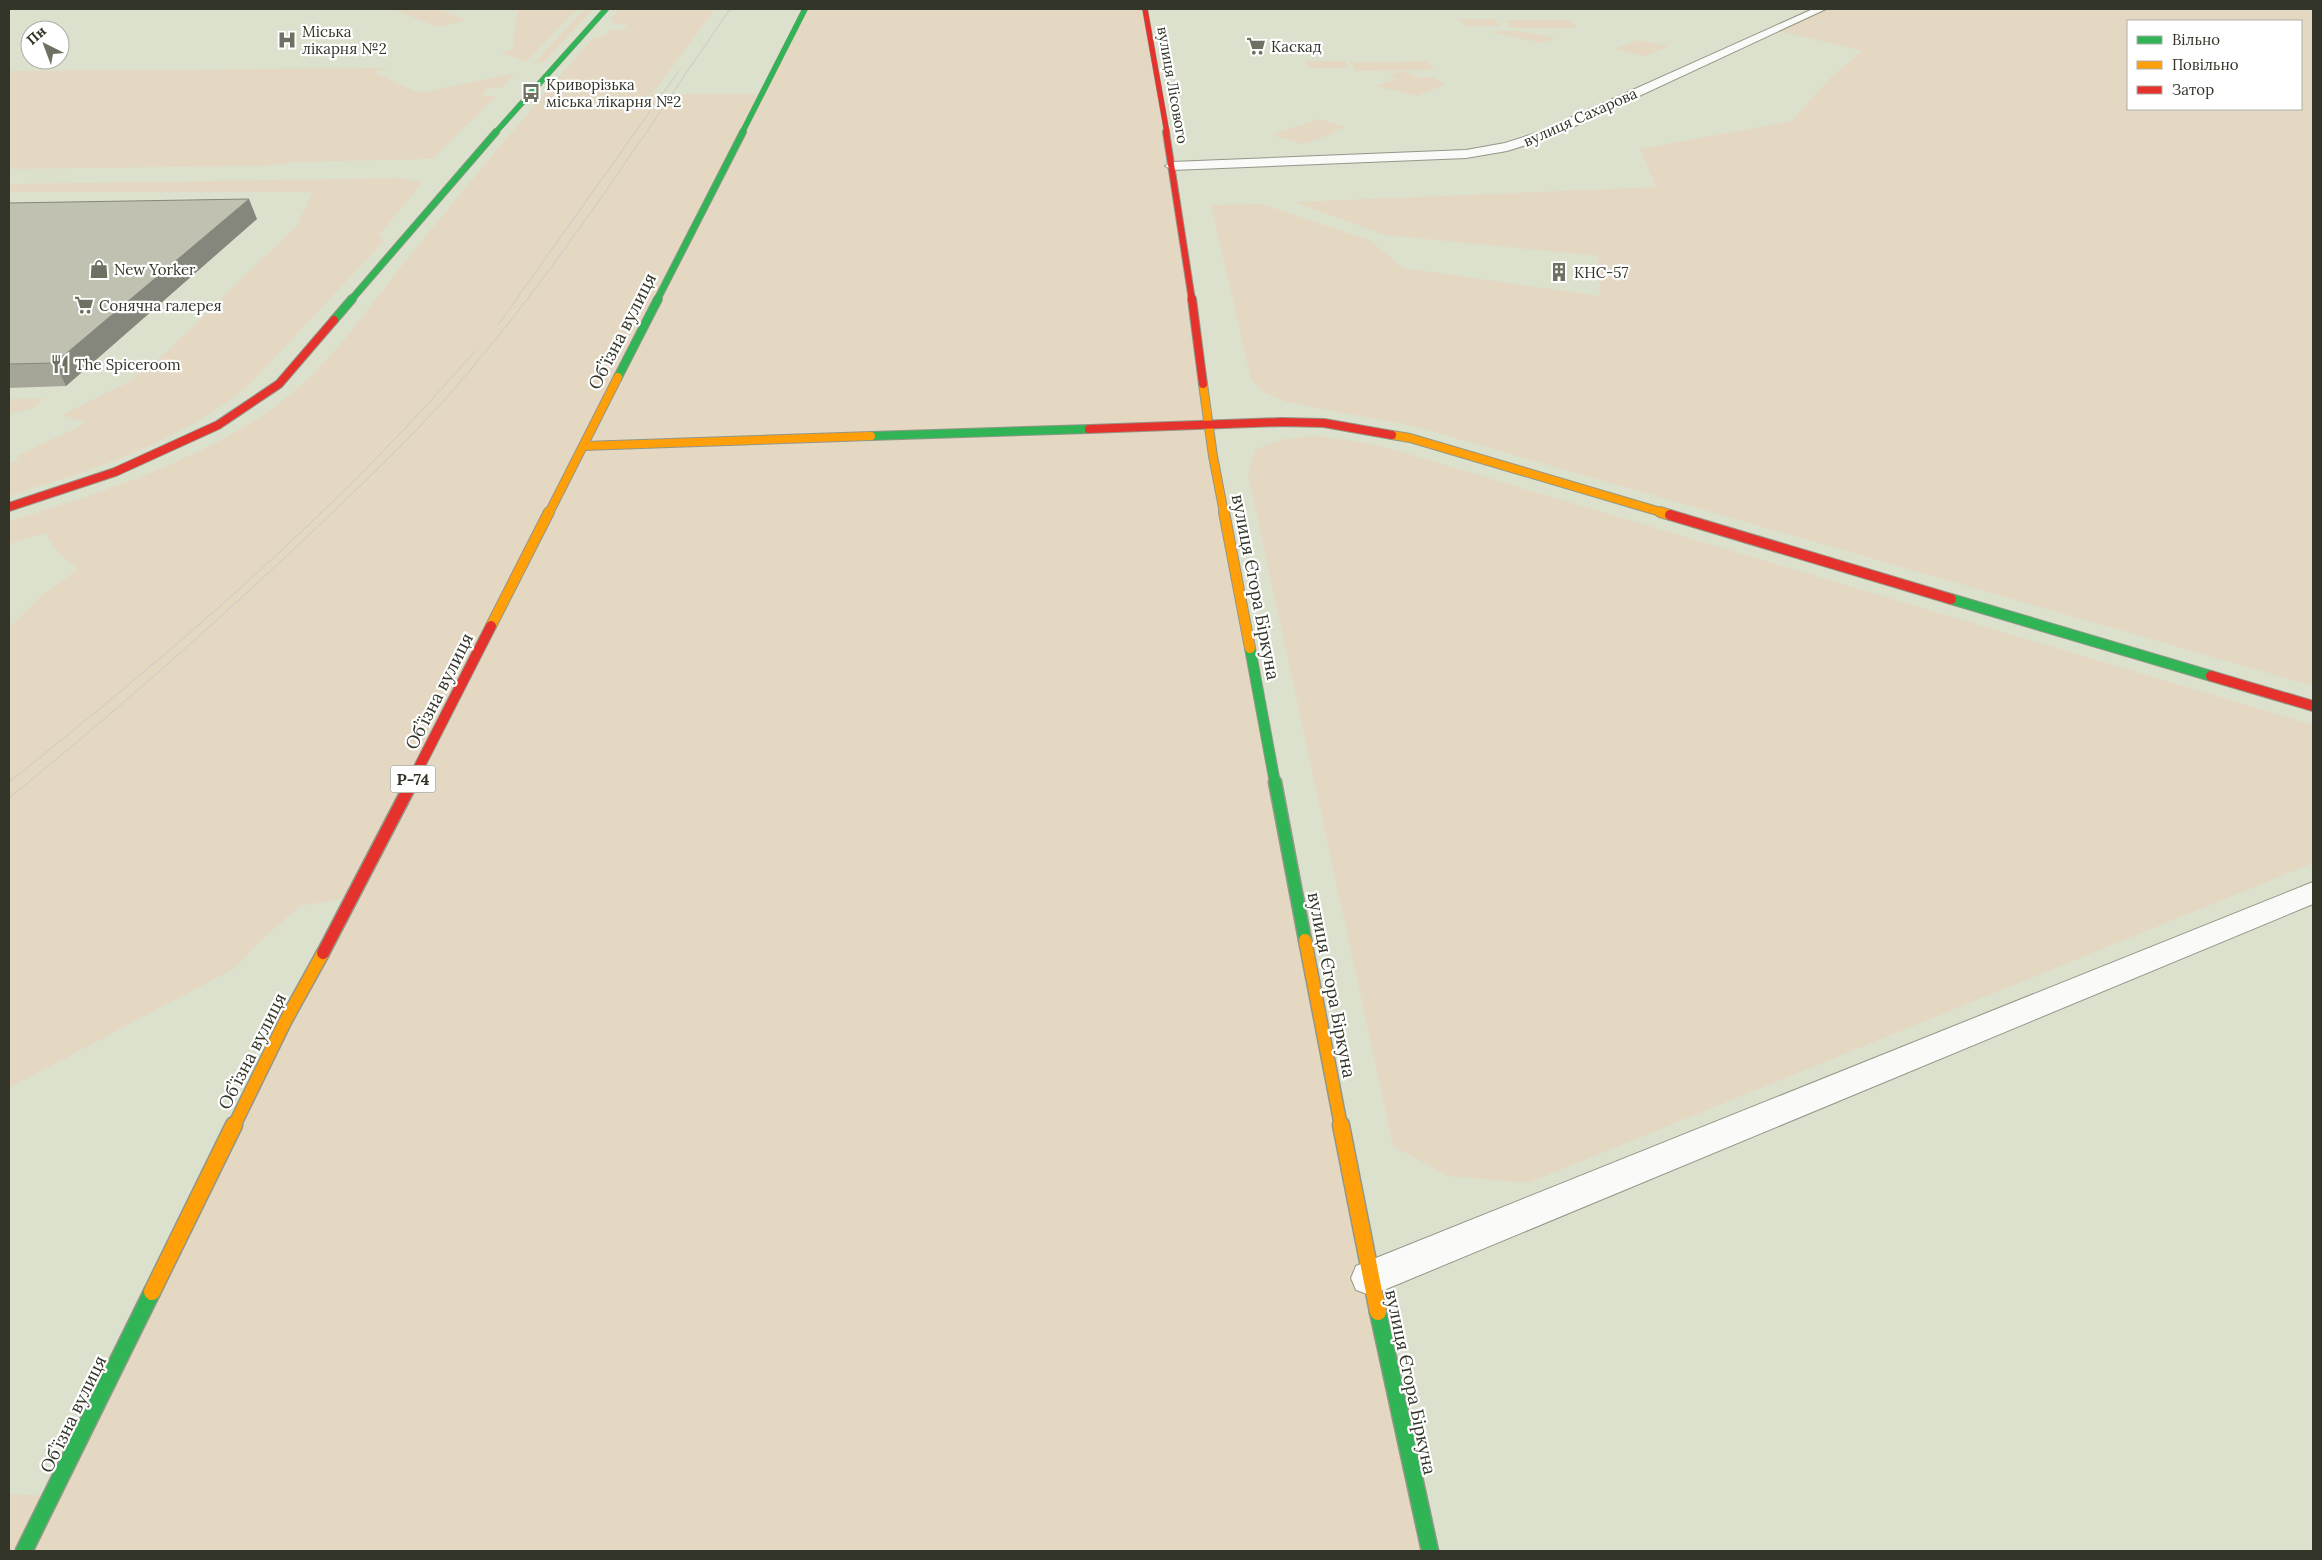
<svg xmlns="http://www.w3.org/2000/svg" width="2322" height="1560" font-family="Lora,serif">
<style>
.green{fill:#e4d8c3;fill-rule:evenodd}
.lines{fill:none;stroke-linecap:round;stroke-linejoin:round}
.street-casing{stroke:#939788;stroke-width:2}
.fast-far5-casing{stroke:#939788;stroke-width:6}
.fast-far4-casing{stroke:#939788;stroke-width:8}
.fast-far3-casing{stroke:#939788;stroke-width:10}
.fast-far2-casing{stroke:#939788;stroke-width:12}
.fast-far1-casing{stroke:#939788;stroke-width:15}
.fast-casing{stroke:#939788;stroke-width:19}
.slow-far3-casing{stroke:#939788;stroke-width:10}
.slow-far2-casing{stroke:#939788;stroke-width:12}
.slow-far1-casing{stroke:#939788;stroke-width:15}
.slow-casing{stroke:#939788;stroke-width:19}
.jam-far4-casing{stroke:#939788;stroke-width:6}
.jam-far3-casing{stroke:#939788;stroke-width:8}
.jam-far2-casing{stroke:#939788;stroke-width:10}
.jam-far1-casing{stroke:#939788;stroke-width:12}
.jam-casing{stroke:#939788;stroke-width:15}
.street{fill:#fafaf8;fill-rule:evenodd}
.fast-far5{stroke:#30b455;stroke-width:5}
.fast-far4{stroke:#30b455;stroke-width:6}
.fast-far3{stroke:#30b455;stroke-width:8}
.fast-far2{stroke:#30b455;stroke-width:10}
.fast-far1{stroke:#30b455;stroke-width:12}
.fast{stroke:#30b455;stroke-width:16}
.slow-far3{stroke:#ff9f0a;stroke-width:8}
.slow-far2{stroke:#ff9f0a;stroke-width:10}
.slow-far1{stroke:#ff9f0a;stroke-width:12}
.slow{stroke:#ff9f0a;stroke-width:16}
.jam-far4{stroke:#e5322d;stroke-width:5}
.jam-far3{stroke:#e5322d;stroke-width:6}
.jam-far2{stroke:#e5322d;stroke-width:8}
.jam-far1{stroke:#e5322d;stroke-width:10}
.jam{stroke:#e5322d;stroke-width:12}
.tram{stroke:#c9cbc6;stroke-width:1}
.wall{fill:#a5a698}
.shaded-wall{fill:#86877c}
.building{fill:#c0c1b1;stroke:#86877c}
.labels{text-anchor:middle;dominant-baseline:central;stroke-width:4.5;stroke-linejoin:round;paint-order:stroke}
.far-poi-label{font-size:15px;fill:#323527;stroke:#fff;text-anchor:start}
.far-street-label{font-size:15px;fill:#323527;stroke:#fff}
.shield{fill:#fff;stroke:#707268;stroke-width:1}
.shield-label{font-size:16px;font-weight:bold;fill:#323527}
.street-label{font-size:18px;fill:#323527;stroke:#fff}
</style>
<rect width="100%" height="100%" fill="#dce1ce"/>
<g class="green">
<path d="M392,9H436L462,18L463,21L438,27Z"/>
<path d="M518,9H577L526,62L500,52L512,50Z"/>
<path d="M584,9H593L544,62L534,63Z"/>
<path d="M619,9H715L652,94H760L805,9H1145L1171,159L1208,423L1370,1278L1430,1551H9V1494L52,1496L353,897L300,906L257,944L235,968L9,1088V628L41,596L78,569L57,551L45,533L9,544V521C97,495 202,460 277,405C331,366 369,306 411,254C470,181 530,110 592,39L606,35L610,30H623L627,24H614L616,22L610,20Z"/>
<path d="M1821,9H2313V686L1417,427L1287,402L1263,392L1251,380L1211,205L1262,204L1371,241L1403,268L1600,296L1598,256L1385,235L1294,202L1656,187L1640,149L1792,121L1828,80L1862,51L1775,30ZM2128,21H2301V109H2128Z"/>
<path d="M1458,19H1495L1500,26H1466Z"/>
<path d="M1505,20H1571L1577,28H1511Z"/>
<path d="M1492,31H1519L1556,38L1542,43L1493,33Z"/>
<path d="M1638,40L1669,46L1646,56L1614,49Z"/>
<path d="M1305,61H1345L1349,68H1312L1308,67Z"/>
<path d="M1428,61L1434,70L1355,71L1350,62Z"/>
<path d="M388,68L373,72L419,93L515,73L502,88H488L482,96H497L432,159L295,162L264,166L9,169V71Z"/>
<path d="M1408,72L1416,77L1410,78L1433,77L1445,85L1417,96L1375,86L1395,79L1389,73Z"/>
<path d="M1319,119L1346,127L1334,131L1335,133L1302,144L1271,135Z"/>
<path d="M401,178L420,182L421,185L379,235L385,240L250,384C182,442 92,470 9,496V463L21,459L15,457L86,423L62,415L125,384L158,360L298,224L312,192H9V184Z"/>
<path d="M44,398L33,408L9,414L10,399Z"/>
<path d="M1317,436L1360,442L1395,450L2313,725V863L1528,1183L1448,1176L1393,1146L1248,475L1255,450L1283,439Z"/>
</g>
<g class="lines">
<g class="street-casing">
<g id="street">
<path d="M1813,9H1826L1549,138L1507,151L1466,158L1172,170L1165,166L1172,162L1466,150L1505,143L1539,132Z"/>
<path d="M2313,882V904L1384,1290L1370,1295L1356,1290L1351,1278L1356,1266Z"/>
</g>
</g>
<g class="fast-far5-casing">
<g id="fast-far5">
<path d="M495,133L606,9"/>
<path d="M742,133L805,9"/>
</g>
</g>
<g class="fast-far4-casing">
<g id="fast-far4">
<path d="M351,300L496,132"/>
<path d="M657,300L743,132"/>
</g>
</g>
<g class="fast-far3-casing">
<g id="fast-far3">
<path d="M334,320L352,299"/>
<path d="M618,377L658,299"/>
<path d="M871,436L1089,429"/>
</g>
</g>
<g class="fast-far2-casing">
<g id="fast-far2">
<path d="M1951,599L2211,676"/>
<path d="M1250,648L1275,783"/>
</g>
</g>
<g class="fast-far1-casing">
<path id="fast-far1" d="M1275,782L1305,940"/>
</g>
<g class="fast-casing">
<g id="fast">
<path d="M1378,1312L1430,1551"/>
<path d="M24,1551L152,1292"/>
</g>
</g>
<g class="slow-far3-casing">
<g id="slow-far3">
<path d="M1203,384L1213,456L1224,513"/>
<path d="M1392,435L1410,438L1664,513"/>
<path d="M584,446L871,436"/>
<path d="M549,513L618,377"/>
</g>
</g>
<g class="slow-far2-casing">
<g id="slow-far2">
<path d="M1224,512L1250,648"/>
<path d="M1660,512L1670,515"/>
<path d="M491,626L549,512"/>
</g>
</g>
<g class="slow-far1-casing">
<g id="slow-far1">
<path d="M1305,940L1341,1126"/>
<path d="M234,1126L286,1020L323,953"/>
</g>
</g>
<g class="slow-casing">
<g id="slow">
<path d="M1341,1125L1378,1312"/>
<path d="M152,1292L234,1125"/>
</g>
</g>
<g class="jam-far4-casing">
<path id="jam-far4" d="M1145,9L1167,133"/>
</g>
<g class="jam-far3-casing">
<path id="jam-far3" d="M1166,132L1192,300"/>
</g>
<g class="jam-far2-casing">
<g id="jam-far2">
<path d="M1192,299L1203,384"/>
<path d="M1089,429L1281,422L1324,423L1392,435"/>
<path d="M9,507L115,472L218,425L279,384L334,320"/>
</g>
</g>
<g class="jam-far1-casing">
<g id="jam-far1">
<path d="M1670,515L1951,599"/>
<path d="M2211,676L2313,706"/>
<path d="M411,783L491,626"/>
</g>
</g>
<g class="jam-casing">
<path id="jam" d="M323,953L412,782"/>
</g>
<use href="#street" class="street"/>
<use href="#fast-far5" class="fast-far5"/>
<use href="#fast-far4" class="fast-far4"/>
<use href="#fast-far3" class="fast-far3"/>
<use href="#fast-far2" class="fast-far2"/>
<use href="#fast-far1" class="fast-far1"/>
<use href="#fast" class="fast"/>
<use href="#slow-far3" class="slow-far3"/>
<use href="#slow-far2" class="slow-far2"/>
<use href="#slow-far1" class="slow-far1"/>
<use href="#slow" class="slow"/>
<use href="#jam-far4" class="jam-far4"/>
<use href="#jam-far3" class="jam-far3"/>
<use href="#jam-far2" class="jam-far2"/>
<use href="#jam-far1" class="jam-far1"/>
<use href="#jam" class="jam"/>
<g class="tram">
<path d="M498,325L678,72"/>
<path d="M9,782C174,651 337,511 475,351"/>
<path d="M9,798C114,713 215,624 313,531C359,487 405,444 447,397C553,277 639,141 730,9"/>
</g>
</g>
<path class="wall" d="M9,203L257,219L66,386L9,388Z"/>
<path class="shaded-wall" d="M249,199L257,219L66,386L55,363Z"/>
<path class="building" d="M249,199L55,363L9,364V203Z"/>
<defs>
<g id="hospital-bare" transform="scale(1.5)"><path d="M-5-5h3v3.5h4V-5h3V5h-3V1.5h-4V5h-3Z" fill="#6e7161" stroke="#fff" stroke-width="2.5" paint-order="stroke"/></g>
<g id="supermarket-bare" transform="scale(1.5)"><path d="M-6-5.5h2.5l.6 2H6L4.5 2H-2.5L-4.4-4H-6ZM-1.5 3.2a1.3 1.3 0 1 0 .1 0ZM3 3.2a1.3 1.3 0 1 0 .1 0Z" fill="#6e7161" stroke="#fff" stroke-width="2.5" paint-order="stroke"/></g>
<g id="bus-bare" transform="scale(1.5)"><path d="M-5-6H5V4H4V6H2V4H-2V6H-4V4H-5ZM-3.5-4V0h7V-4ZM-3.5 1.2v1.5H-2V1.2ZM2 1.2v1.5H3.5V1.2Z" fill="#6e7161" stroke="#fff" stroke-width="2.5" paint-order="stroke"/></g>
<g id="shop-bare" transform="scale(1.5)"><path d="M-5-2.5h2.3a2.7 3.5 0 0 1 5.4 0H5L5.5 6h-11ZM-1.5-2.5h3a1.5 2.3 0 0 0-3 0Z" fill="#6e7161" stroke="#fff" stroke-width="2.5" paint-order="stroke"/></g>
<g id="building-bare" transform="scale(1.5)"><path d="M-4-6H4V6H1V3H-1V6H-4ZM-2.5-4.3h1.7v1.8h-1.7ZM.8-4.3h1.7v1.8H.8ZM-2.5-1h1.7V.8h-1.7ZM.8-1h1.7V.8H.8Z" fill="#6e7161" stroke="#fff" stroke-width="2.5" paint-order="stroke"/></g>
<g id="restaurant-bare" transform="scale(1.5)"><path d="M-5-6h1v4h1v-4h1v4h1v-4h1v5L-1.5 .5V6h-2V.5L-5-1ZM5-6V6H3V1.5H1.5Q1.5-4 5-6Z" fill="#6e7161" stroke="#fff" stroke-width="2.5" paint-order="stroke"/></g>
</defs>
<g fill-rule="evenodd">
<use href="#hospital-bare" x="287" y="40"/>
<use href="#supermarket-bare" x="1256" y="46"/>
<use href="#bus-bare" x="531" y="93"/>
<use href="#shop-bare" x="99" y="269"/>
<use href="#building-bare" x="1559" y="272"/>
<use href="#supermarket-bare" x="84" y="305"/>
<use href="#restaurant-bare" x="60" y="364"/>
</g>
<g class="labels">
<g class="far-poi-label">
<text x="302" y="31">Міська<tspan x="302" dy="17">лікарня №2</tspan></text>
<text x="1271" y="46">Каскад</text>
<text x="546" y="84">Криворізька<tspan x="546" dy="17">міська лікарня №2</tspan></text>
<text x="114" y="269">New Yorker</text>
<text x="1574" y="272">КНС-57</text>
<text x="99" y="305">Сонячна галерея</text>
<text x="75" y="364">The Spiceroom</text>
</g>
<g class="far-street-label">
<text transform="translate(1173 85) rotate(80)">вулиця Лісового</text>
<text transform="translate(1580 117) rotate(-24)">вулиця Сахарова</text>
</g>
<rect class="shield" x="390.5" y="765.5" width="45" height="27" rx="4"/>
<g class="shield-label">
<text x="413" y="779">Р-74</text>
</g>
<g class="street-label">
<text transform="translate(622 331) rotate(-63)">Обʼїзна вулиця</text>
<text transform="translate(1256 587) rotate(79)">вулиця Єгора Біркуна</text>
<text transform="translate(439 691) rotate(-63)">Обʼїзна вулиця</text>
<text transform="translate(1332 985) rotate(79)">вулиця Єгора Біркуна</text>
<text transform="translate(252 1051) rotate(-63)">Обʼїзна вулиця</text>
<text transform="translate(1411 1382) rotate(78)">вулиця Єгора Біркуна</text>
<text transform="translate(73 1414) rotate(-64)">Обʼїзна вулиця</text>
</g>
</g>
<rect width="2322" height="1560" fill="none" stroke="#323527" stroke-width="20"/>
<rect x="2127" y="20" width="175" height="90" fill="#ffffff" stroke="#adaea9"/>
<rect x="2137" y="36" width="25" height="8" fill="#30b455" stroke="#adaea9"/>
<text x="2172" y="45" font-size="15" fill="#323527">Вільно</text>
<rect x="2137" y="61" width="25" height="8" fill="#ff9f0a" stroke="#adaea9"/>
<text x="2172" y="70" font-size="15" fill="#323527">Повільно</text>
<rect x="2137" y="86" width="25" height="8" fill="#e5322d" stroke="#adaea9"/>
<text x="2172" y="95" font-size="15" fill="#323527">Затор</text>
<g transform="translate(45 45) rotate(318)"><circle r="24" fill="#ffffff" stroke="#adaea9"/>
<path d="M0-4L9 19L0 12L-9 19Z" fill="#6e7161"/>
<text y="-8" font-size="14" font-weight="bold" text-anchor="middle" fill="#323527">Пн</text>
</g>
</svg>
